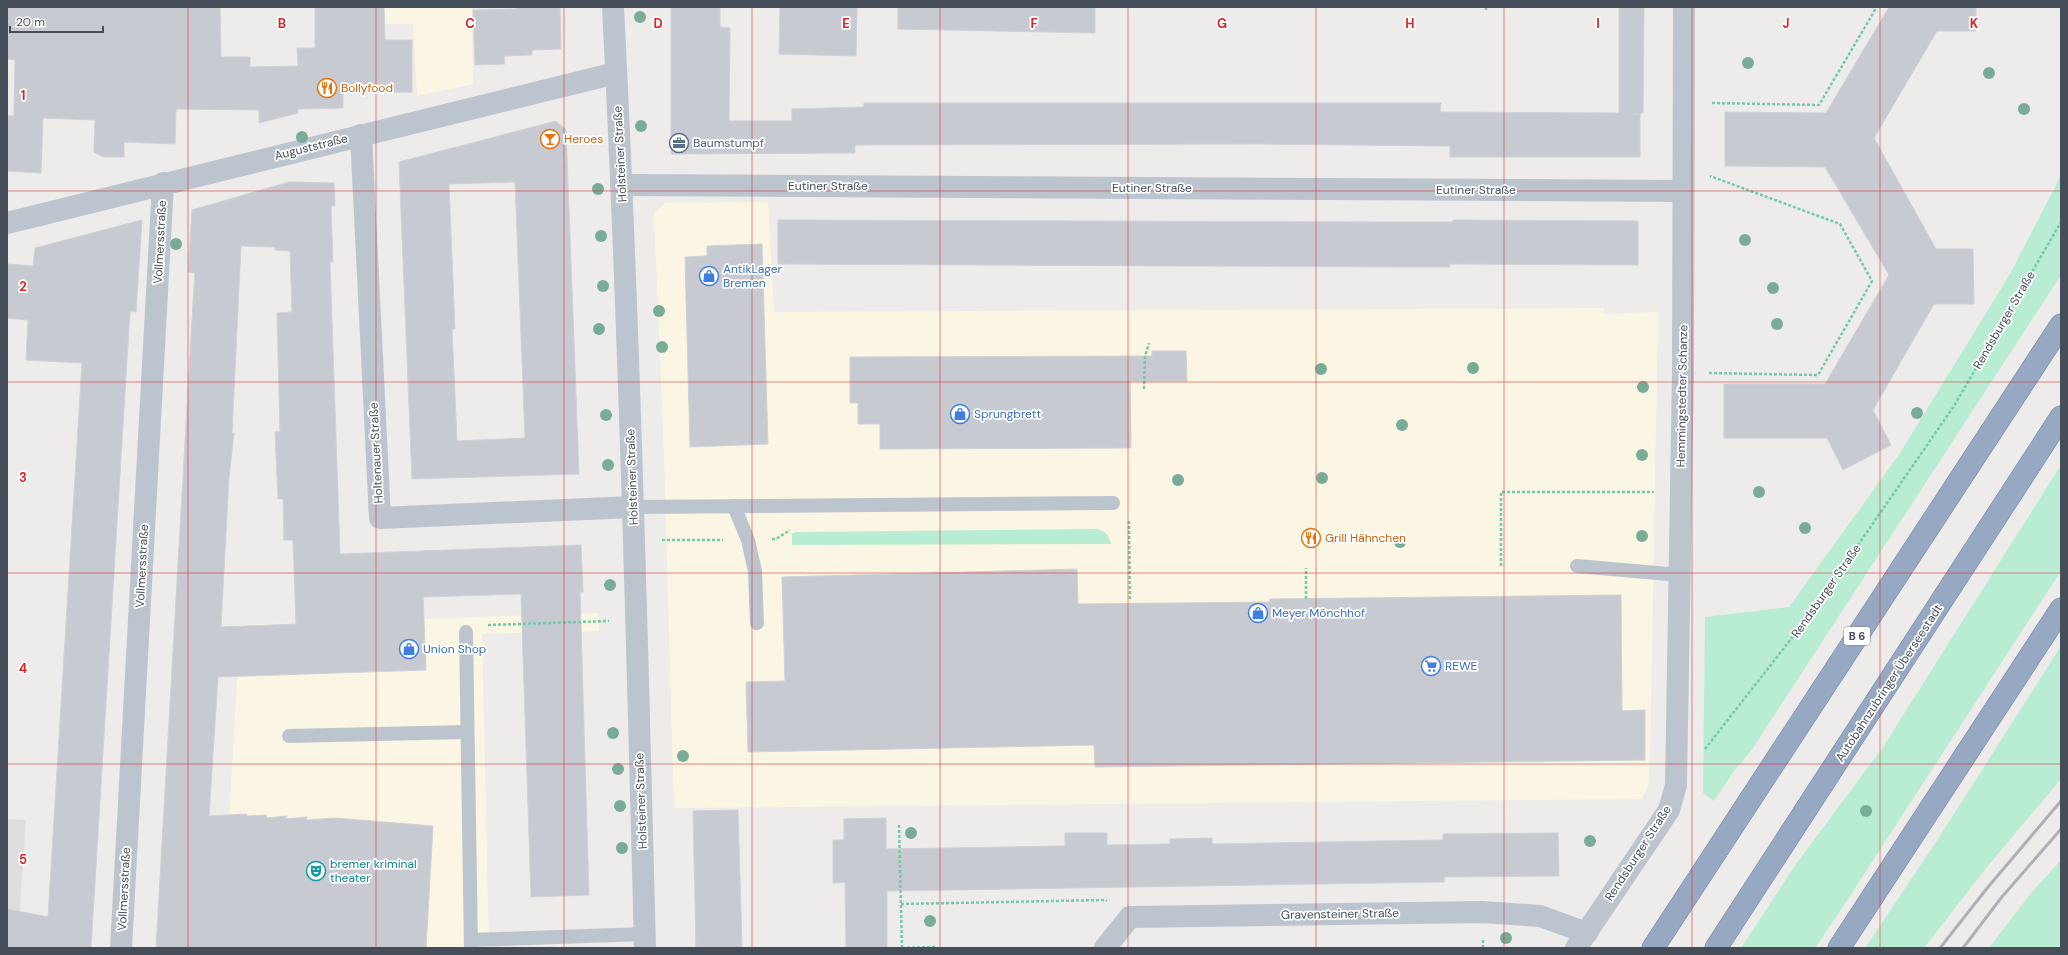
<svg xmlns="http://www.w3.org/2000/svg" width="2068" height="955" font-family="'DM Sans',sans-serif">
<style>
.commercial{fill:#fbf6e3}
.education{fill:#dfdddd}
.green{fill:#b9edd3}
.building{fill:#c8cad1;stroke:#cfd1d7;fill-rule:evenodd}
.lines{fill:none;stroke-linecap:round;stroke-linejoin:round}
.trunk-casing{stroke:#6f83a6;stroke-width:23}
.path{stroke:#72caa8;stroke-width:2.5;stroke-dasharray:3 2;stroke-linecap:butt}
.service{stroke:#bcc4ce;stroke-width:14}
.minor{stroke:#bcc4ce;stroke-width:22}
.trunk{stroke:#97a8c2;stroke-width:22}
.rail{stroke:#aeb0b6;stroke-width:3}
.tree{fill:#78ac97}
.grid{fill:none;stroke:#d62828;stroke-width:1;stroke-opacity:0.55}
.labels{text-anchor:middle;dominant-baseline:central;stroke-width:3.5;stroke-linejoin:round;paint-order:stroke}
.shield{fill:#fff;stroke:#7c828a;stroke-width:1}
.shield-label{font-size:11px;font-weight:bold;fill:#444d58}
.food-label{font-size:12px;fill:#c56008;stroke:#fff;text-anchor:start}
.service-label{font-size:12px;fill:#4e5e75;stroke:#fff;text-anchor:start}
.street-label{font-size:12px;fill:#444d58;stroke:#fff}
.shop-label{font-size:12px;fill:#366cbe;stroke:#fff;text-anchor:start}
.culture-label{font-size:12px;fill:#0d838f;stroke:#fff;text-anchor:start}
.grid-label{font-size:13px;text-anchor:middle;font-weight:bold;fill:#d62828;stroke:#fff;stroke-width:3.5;stroke-linejoin:round;paint-order:stroke}
</style>
<rect width="100%" height="100%" fill="#eeeceb"/>
<g class="commercial">
<path d="M345,7H472L473,84L417,96L413,24H346Z"/>
<path d="M768,202L774,312L1604,308V314L1658,312L1650,760L1648,785L1642,799L674,808L664,453L654,214L665,203Z"/>
<path d="M598,613L599,631L482,634L489,948H222L240,625Z"/>
</g>
<path class="education" d="M7,819L26,820L17,948H7Z"/>
<g class="green">
<path d="M2061,171V275L1751,751L1734,771L1714,801L1703,793L1705,617L1789,607L1900,453L2010,274L2058,181Z"/>
<path d="M2061,465V571L1846,902L1815,948H1741L1796,864L1883,747Z"/>
<path d="M1097,529C1107,532 1108,535 1111,544L792,545V533L796,532Z"/>
<path d="M2061,646V779L1987,867L1924,948H1865L1938,839Z"/>
<path d="M2061,860V948H1989L2031,893Z"/>
</g>
<g class="building">
<path d="M7,7H220L221,57H250V67L298,66L297,48H315V7H384L385,40H412V92L343,93V108L298,109V113L259,123V110L176,109L175,144L124,142V157H103L94,152L95,120L43,118L41,173L7,171V116H14L15,60L7,59Z"/>
<path d="M516,7H560L561,49L532,50V55L504,56L505,64L475,65L473,10L516,9Z"/>
<path d="M671,7H720V27L730,28L729,121H792V109L864,107V103H1441L1440,112L1619,113V7H1644L1643,113L1634,114H1640V157H1450V146L1258,144L855,145V153L671,154Z"/>
<path d="M780,7H857L856,56L779,54Z"/>
<path d="M898,7H1095V33L898,29Z"/>
<path d="M1889,7H1976V31H1937L1874,138L1936,249H1973L1974,304H1934L1873,410L1891,445L1843,470L1827,438H1724V384H1825L1889,275L1825,167L1725,166V112L1826,113Z"/>
<path d="M556,121L566,130L579,474L412,479L399,162ZM515,182L525,438L457,441L452,329H455L449,184Z"/>
<path d="M289,182L334,183L335,206H331L333,262H330L340,554L581,545L583,592H580L589,895L531,897L521,594L423,597L426,670L218,677L209,816L246,814L247,816L266,815L267,818L287,816L285,819L307,817V820L335,818L433,826L426,948H156L193,302L195,273L188,272L192,210ZM241,246L275,247V250L290,251L292,312L277,313L280,432H275L278,499H283L284,540H293L296,624L221,627L229,477L234,433H232Z"/>
<path d="M142,220L136,312L130,311L91,948H7V909L48,917L82,363L26,360L28,320L7,318V264L33,266L35,248Z"/>
<path d="M778,220L1386,222H1453V220L1638,221V265L1450,264V267H1405L778,264Z"/>
<path d="M762,244L768,444L690,447L685,257L707,256V246Z"/>
<path d="M1152,351H1186L1187,381H1130L1131,448L880,449V424H858V403H850V357L1152,356Z"/>
<path d="M1077,569L1078,604L1270,602V599L1621,595L1622,711L1645,710V760L1095,767L1094,745L748,752L746,682L785,681L782,577Z"/>
<path d="M738,810L742,948H696L693,811Z"/>
<path d="M886,818V849L1065,846V833H1107V845L1170,844V839L1212,838V844L1380,841L1443,840V834L1558,833L1559,876L1444,877V882L887,891V948H846L845,882L833,883V840H844V819Z"/>
</g>
<g class="lines">
<g class="trunk-casing">
<g id="trunk">
<path d="M1653,948L2061,325"/>
<path d="M1716,948L2061,417"/>
<path d="M1839,948L2061,609"/>
</g>
</g>
<g class="path">
<path d="M1486,10V7"/>
<path d="M1712,103L1819,105L1875,10L1873,7"/>
<path d="M1709,373L1818,375L1872,281L1840,224L1710,176"/>
<path d="M1144,389L1145,356L1149,343"/>
<path d="M1129,521L1130,599"/>
<path d="M772,539H776L790,530"/>
<path d="M662,540H723"/>
<path d="M1501,566V492H1654"/>
<path d="M1306,599V568"/>
<path d="M488,625L609,621"/>
<path d="M1705,749L1809,616L1954,406L2061,222"/>
<path d="M899,825L902,948"/>
<path d="M901,904L1105,900L1107,901"/>
<path d="M1483,940V948"/>
<path d="M902,948L935,947"/>
</g>
<g class="service">
<path d="M734,506L748,540L755,571L757,623"/>
<path d="M633,507L1113,503"/>
<path d="M1577,566L1680,575"/>
<path d="M466,632L471,948"/>
<path d="M289,736L467,732"/>
<path d="M471,940L645,934"/>
</g>
<g class="minor">
<path d="M613,7C629,320 637,634 645,948"/>
<path d="M361,135L380,518L633,507"/>
<path d="M621,185L1683,191"/>
<path d="M7,223L616,73"/>
<path d="M121,948L163,183"/>
<path d="M1105,948L1130,917L1482,912L1540,916L1587,933"/>
<path d="M1576,948L1669,810L1676,785L1683,372L1684,7"/>
</g>
<use href="#trunk" class="trunk"/>
<g class="rail">
<path d="M1940,948L1988,887L2061,801"/>
<path d="M1963,948L2001,898L2061,829"/>
</g>
</g>
<g class="tree">
<circle cx="640" cy="17" r="6"/>
<circle cx="1748" cy="63" r="6"/>
<circle cx="1989" cy="73" r="6"/>
<circle cx="2024" cy="109" r="6"/>
<circle cx="641" cy="126" r="6"/>
<circle cx="302" cy="137" r="6"/>
<circle cx="598" cy="189" r="6"/>
<circle cx="601" cy="236" r="6"/>
<circle cx="1745" cy="240" r="6"/>
<circle cx="176" cy="244" r="6"/>
<circle cx="603" cy="286" r="6"/>
<circle cx="1773" cy="288" r="6"/>
<circle cx="659" cy="311" r="6"/>
<circle cx="1777" cy="324" r="6"/>
<circle cx="599" cy="329" r="6"/>
<circle cx="662" cy="347" r="6"/>
<circle cx="1473" cy="368" r="6"/>
<circle cx="1321" cy="369" r="6"/>
<circle cx="1643" cy="387" r="6"/>
<circle cx="1917" cy="413" r="6"/>
<circle cx="606" cy="415" r="6"/>
<circle cx="1402" cy="425" r="6"/>
<circle cx="1642" cy="455" r="6"/>
<circle cx="608" cy="465" r="6"/>
<circle cx="1322" cy="478" r="6"/>
<circle cx="1178" cy="480" r="6"/>
<circle cx="1759" cy="492" r="6"/>
<circle cx="1805" cy="528" r="6"/>
<circle cx="1642" cy="536" r="6"/>
<circle cx="1400" cy="542" r="6"/>
<circle cx="610" cy="585" r="6"/>
<circle cx="613" cy="733" r="6"/>
<circle cx="683" cy="756" r="6"/>
<circle cx="618" cy="769" r="6"/>
<circle cx="620" cy="806" r="6"/>
<circle cx="1866" cy="811" r="6"/>
<circle cx="911" cy="833" r="6"/>
<circle cx="1590" cy="841" r="6"/>
<circle cx="622" cy="848" r="6"/>
<circle cx="930" cy="921" r="6"/>
<circle cx="1506" cy="938" r="6"/>
</g>
<path class="grid" d="M188,7V948M376,7V948M564,7V948M752,7V948M940,7V948M1128,7V948M1316,7V948M1504,7V948M1692,7V948M1880,7V948M7,191H2061M7,382H2061M7,573H2061M7,764H2061"/>
<defs>
<g id="restaurant-ring" transform="scale(1)"><circle r="9.5" fill="#fff" stroke="#e8710a" stroke-width="1.5"/><path d="M-5-6h1v4h1v-4h1v4h1v-4h1v5L-1.5 .5V6h-2V.5L-5-1ZM5-6V6H3V1.5H1.5Q1.5-4 5-6Z" fill="#e8710a"/></g>
<g id="bar-ring" transform="scale(1)"><circle r="9.5" fill="#fff" stroke="#e8710a" stroke-width="1.5"/><path d="M-6-5H6L.8 .8V4.5H3.5V6h-7V4.5H-.8V.8Z" fill="#e8710a"/></g>
<g id="office-ring" transform="scale(1)"><circle r="9.5" fill="#fff" stroke="#5c6f8a" stroke-width="1.5"/><path d="M-6-3h4V-5.5h4V-3h4V5H-6ZM-1-4.5V-3h2v-1.5ZM-6 0V1H6V0Z" fill="#5c6f8a"/></g>
<g id="shop-ring" transform="scale(1)"><circle r="9.5" fill="#fff" stroke="#3f7fe0" stroke-width="1.5"/><path d="M-5-2.5h2.3a2.7 3.5 0 0 1 5.4 0H5L5.5 6h-11ZM-1.5-2.5h3a1.5 2.3 0 0 0-3 0Z" fill="#3f7fe0"/></g>
<g id="supermarket-ring" transform="scale(1)"><circle r="9.5" fill="#fff" stroke="#3f7fe0" stroke-width="1.5"/><path d="M-6-5.5h2.5l.6 2H6L4.5 2H-2.5L-4.4-4H-6ZM-1.5 3.2a1.3 1.3 0 1 0 .1 0ZM3 3.2a1.3 1.3 0 1 0 .1 0Z" fill="#3f7fe0"/></g>
<g id="theatre-ring" transform="scale(1)"><circle r="9.5" fill="#fff" stroke="#0f9aa8" stroke-width="1.5"/><path d="M-5-5.5Q0-4 5-5.5V0Q5 5 0 6Q-5 5-5 0ZM-3.3-2.5H-1v1.5H-3.3ZM1-2.5H3.3v1.5H1ZM-2.8 1Q0 5.5 2.8 1Z" fill="#0f9aa8"/></g>
</defs>
<g fill-rule="evenodd">
<use href="#restaurant-ring" x="327" y="88"/>
<use href="#bar-ring" x="550" y="139"/>
<use href="#office-ring" x="679" y="143"/>
<use href="#shop-ring" x="709" y="276"/>
<use href="#shop-ring" x="960" y="414"/>
<use href="#restaurant-ring" x="1311" y="538"/>
<use href="#shop-ring" x="1258" y="613"/>
<use href="#shop-ring" x="409" y="649"/>
<use href="#supermarket-ring" x="1431" y="666"/>
<use href="#theatre-ring" x="316" y="871"/>
</g>
<g class="labels">
<rect class="shield" x="1844" y="627" width="26" height="18" rx="3"/>
<g class="shield-label">
<text x="1857" y="636">B 6</text>
</g>
<g class="food-label">
<text x="341" y="88">Bollyfood</text>
<text x="564" y="139">Heroes</text>
<text x="1325" y="538">Grill Hähnchen</text>
</g>
<g class="service-label">
<text x="693" y="143">Baumstumpf</text>
</g>
<g class="street-label">
<text transform="translate(311 147) rotate(-14)">Auguststraße</text>
<text transform="translate(620 154) rotate(-93)">Holsteiner Straße</text>
<text x="828" y="186">Eutiner Straße</text>
<text x="1152" y="188">Eutiner Straße</text>
<text x="1476" y="190">Eutiner Straße</text>
<text transform="translate(160 242) rotate(-87)">Vollmersstraße</text>
<text transform="translate(2004 320) rotate(-60)">Rendsburger Straße</text>
<text transform="translate(1682 396) rotate(-89)">Hemmingstedter Schanze</text>
<text transform="translate(376 453) rotate(-93)">Holtenauer Straße</text>
<text transform="translate(632 477) rotate(-92)">Holsteiner Straße</text>
<text transform="translate(142 566) rotate(-87)">Vollmersstraße</text>
<text transform="translate(1826 591) rotate(-55)">Rendsburger Straße</text>
<text transform="translate(1889 683) rotate(-57)">Autobahnzubringer Überseestadt</text>
<text transform="translate(641 801) rotate(-92)">Holsteiner Straße</text>
<text transform="translate(1638 853) rotate(-57)">Rendsburger Straße</text>
<text transform="translate(124 889) rotate(-87)">Vollmersstraße</text>
<text transform="translate(1340 914) rotate(-1)">Gravensteiner Straße</text>
</g>
<g class="shop-label">
<text x="723" y="269">AntikLager<tspan x="723" dy="14">Bremen</tspan></text>
<text x="974" y="414">Sprungbrett</text>
<text x="1272" y="613">Meyer Mönchhof</text>
<text x="423" y="649">Union Shop</text>
<text x="1445" y="666">REWE</text>
</g>
<g class="culture-label">
<text x="330" y="864">bremer kriminal<tspan x="330" dy="14">theater</tspan></text>
</g>
</g>
<g class="grid-label">
<text x="282" y="28">B</text>
<text x="470" y="28">C</text>
<text x="658" y="28">D</text>
<text x="846" y="28">E</text>
<text x="1034" y="28">F</text>
<text x="1222" y="28">G</text>
<text x="1410" y="28">H</text>
<text x="1598" y="28">I</text>
<text x="1786" y="28">J</text>
<text x="1974" y="28">K</text>
<text x="23" y="100">1</text>
<text x="23" y="291">2</text>
<text x="23" y="482">3</text>
<text x="23" y="673">4</text>
<text x="23" y="864">5</text>
</g>
<rect width="2068" height="955" fill="none" stroke="#444d58" stroke-width="16"/>
<path d="M10 26v6h93v-6" fill="none" stroke="#444d58" stroke-width="2"/>
<text x="16" y="26" font-size="12" fill="#444d58" stroke="#ffffff" stroke-width="3" paint-order="stroke">20 m</text>
</svg>
